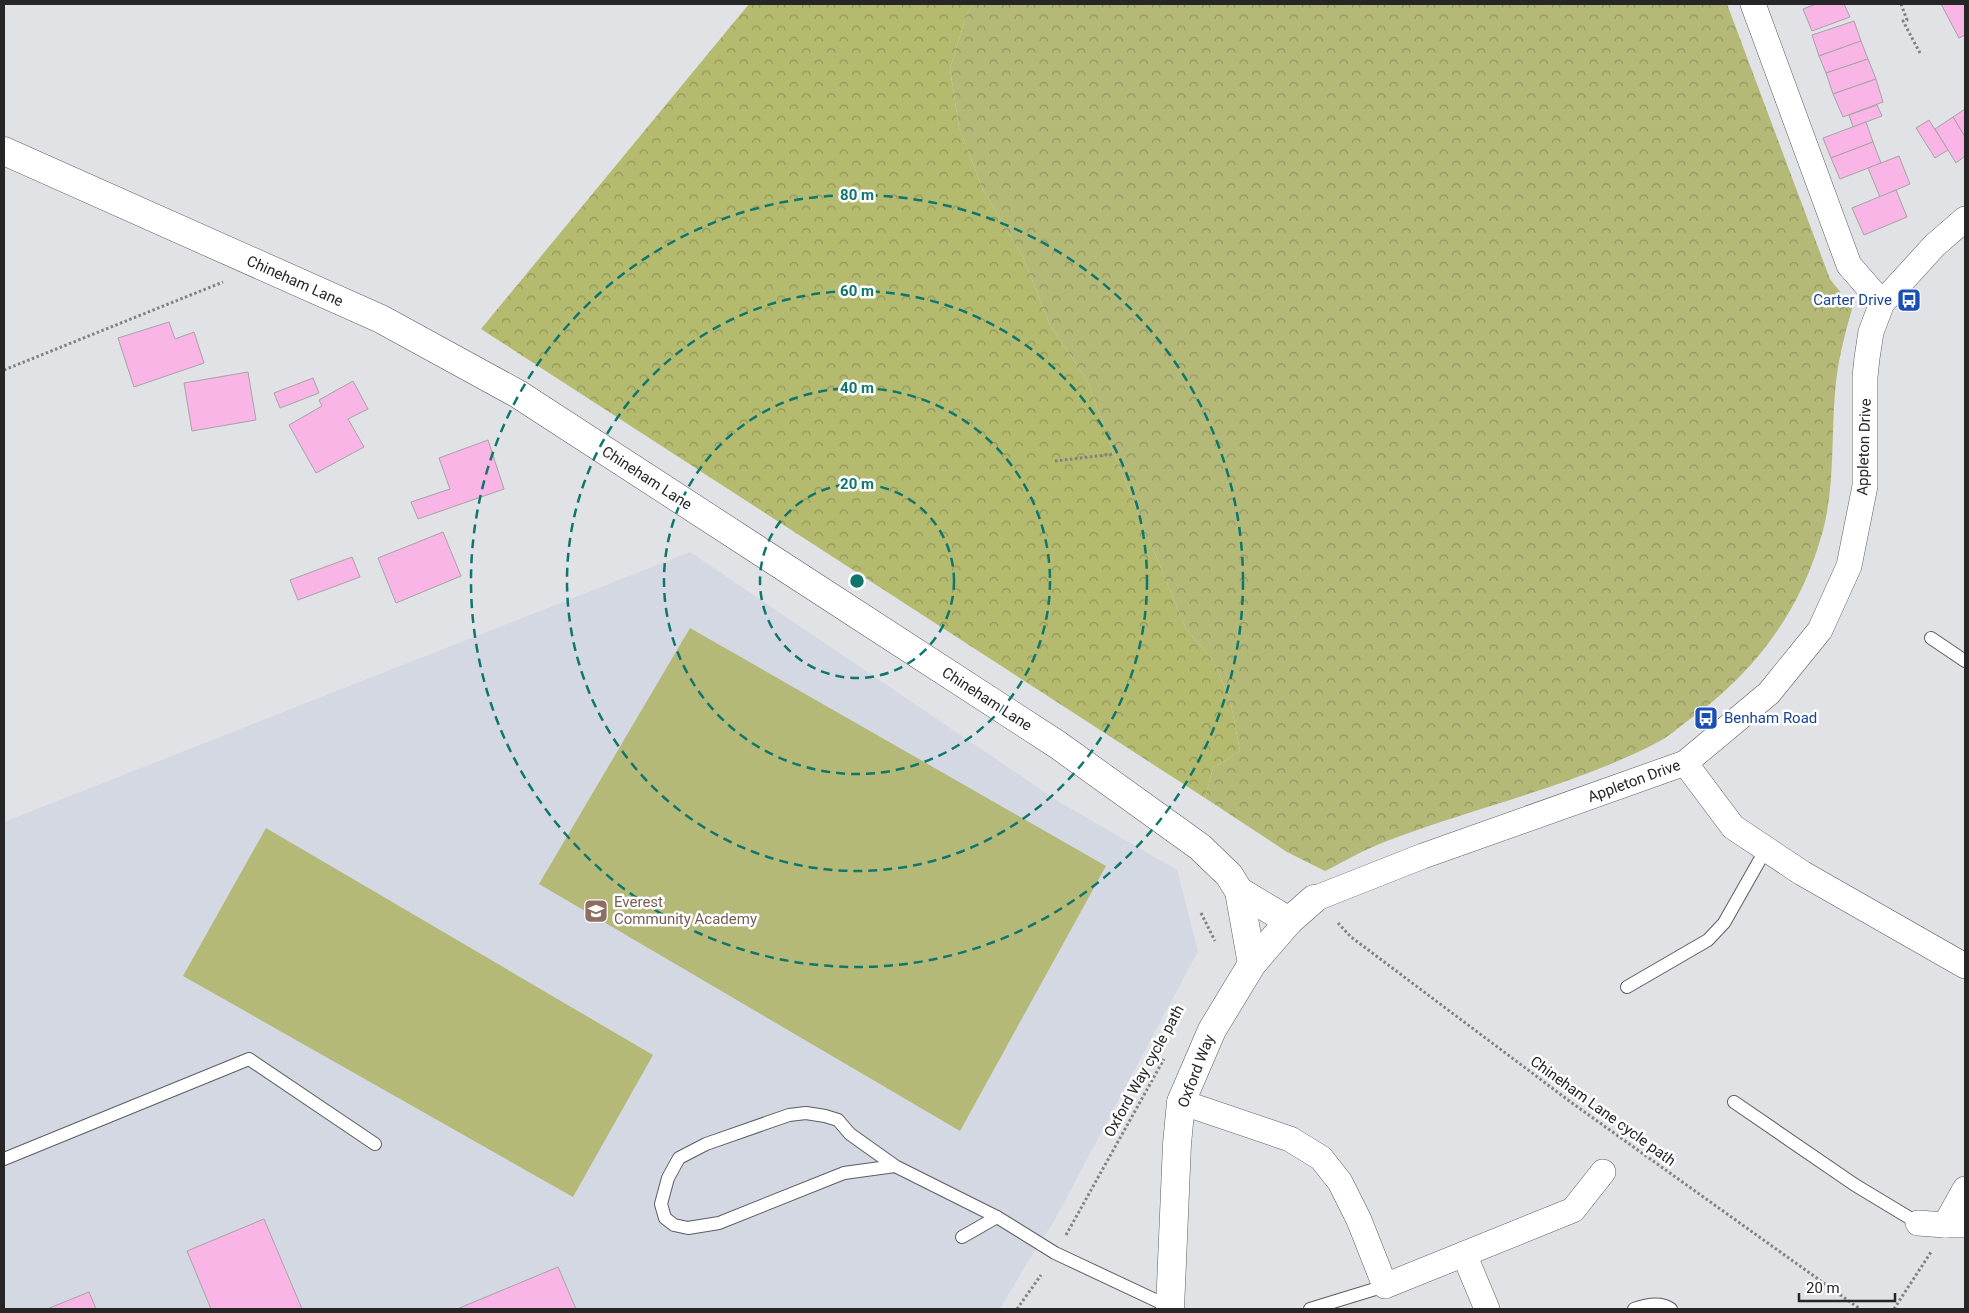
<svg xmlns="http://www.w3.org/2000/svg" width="1969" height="1313" font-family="Roboto,sans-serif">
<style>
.built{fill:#d4d8e3}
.forest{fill:url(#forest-crowns)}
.park{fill:url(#park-crowns)}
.pitch{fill:#b4b977}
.building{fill:#f9b5e5;stroke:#a6a3a5}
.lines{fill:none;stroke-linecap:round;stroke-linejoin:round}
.lane-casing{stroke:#5c5d60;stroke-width:14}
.street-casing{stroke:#5c5d60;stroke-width:26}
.secondary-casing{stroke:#5c5d60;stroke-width:29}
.path{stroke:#818284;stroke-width:3;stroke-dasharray:2.5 2.5;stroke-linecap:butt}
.lane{stroke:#fff;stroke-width:12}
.street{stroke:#fff;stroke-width:25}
.secondary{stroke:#fff;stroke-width:28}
.ring{fill:none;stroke:#0f766e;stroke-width:2.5;stroke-dasharray:9 6}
.labels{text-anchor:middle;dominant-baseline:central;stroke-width:5;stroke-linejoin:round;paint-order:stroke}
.street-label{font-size:15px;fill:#262627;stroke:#fff}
.transit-label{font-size:15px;fill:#164399;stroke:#fff;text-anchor:end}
.education-label{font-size:15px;fill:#785e54;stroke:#fff;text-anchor:start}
.centre{fill:#0f766e;stroke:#fff;stroke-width:2.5}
.ring-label{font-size:15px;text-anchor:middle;font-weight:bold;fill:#0f766e;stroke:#fff;stroke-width:5;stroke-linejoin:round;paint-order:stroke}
</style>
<defs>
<pattern id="forest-crowns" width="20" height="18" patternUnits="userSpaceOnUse" patternTransform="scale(1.25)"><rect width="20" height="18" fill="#b4ba6e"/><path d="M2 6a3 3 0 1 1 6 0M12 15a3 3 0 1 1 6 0" fill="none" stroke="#92975a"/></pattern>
<pattern id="park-crowns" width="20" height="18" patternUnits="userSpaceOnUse" patternTransform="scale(1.25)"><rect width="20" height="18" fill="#b4b977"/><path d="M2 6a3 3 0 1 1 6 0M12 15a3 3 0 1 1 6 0" fill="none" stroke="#929662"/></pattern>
</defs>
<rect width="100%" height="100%" fill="#e0e2e5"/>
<path class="built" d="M690,552L1061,803L1177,870L1198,951L1053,1223L1039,1243L1000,1309H4V822Z"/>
<path class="forest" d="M749,4H973L966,16L950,69L959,127L983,190L1023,257L1050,325L1087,380L1114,454L1186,629L1214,661L1231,704L1240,751L1213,768L1205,798L481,329Z"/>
<path class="park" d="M973,4H1727L1830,279C1837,289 1848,299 1852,309C1844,337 1837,364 1835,393C1831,440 1835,488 1822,534C1800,613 1753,675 1686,722C1677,729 1668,737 1658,742C1575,786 1475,807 1387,841C1365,849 1345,861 1325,871L1287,852L1205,798L1213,768L1240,751L1231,704L1214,661L1186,629L1114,454L1087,380L1050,325L1023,257L983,190L959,127L950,69L966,16Z"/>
<g class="pitch">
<path d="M690,628L1106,866L960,1131L539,884Z"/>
<path d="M266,828L653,1055L573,1197L183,976Z"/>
</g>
<g class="building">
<path d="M1816,4H1844L1850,17L1812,31L1803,9Z"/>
<path d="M1941,4H1965V35L1959,38Z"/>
<path d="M1854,21L1861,41L1819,56L1812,35Z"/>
<path d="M1861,41L1868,59L1826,73L1819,56Z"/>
<path d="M1868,59L1876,79L1833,94L1826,73Z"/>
<path d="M1876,79L1883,102L1843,117L1833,94Z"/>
<path d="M1877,105L1882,116L1853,127L1849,115Z"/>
<path d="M1965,109V137L1953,117Z"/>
<path d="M1953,117L1965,137V156L1956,163L1935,129Z"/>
<path d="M1929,120L1948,150L1935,158L1916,128Z"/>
<path d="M1866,122L1873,142L1831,158L1823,138Z"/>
<path d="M1873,142L1881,163L1840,179L1831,158Z"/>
<path d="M1899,156L1910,184L1880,197L1868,168Z"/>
<path d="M1896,190L1907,217L1864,235L1852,208Z"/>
<path d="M169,322L175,339L194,332L204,363L134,387L118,338Z"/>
<path d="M248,372L256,420L192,431L184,383Z"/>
<path d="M313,378L319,393L280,408L274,393Z"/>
<path d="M353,381L368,409L348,419L364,447L316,473L289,425L322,406L319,400Z"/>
<path d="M488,440L504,489L418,519L411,502L450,489L439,458Z"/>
<path d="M443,532L461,576L396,603L378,558Z"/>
<path d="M352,557L360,577L298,600L290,580Z"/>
<path d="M264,1219L302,1309H211L187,1251Z"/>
<path d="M558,1267L576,1309H457Z"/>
<path d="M89,1292L96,1309H47Z"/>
</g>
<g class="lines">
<g class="lane-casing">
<g id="lane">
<path d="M1931,638L1965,661"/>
<path d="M1627,987L1708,940L1724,923L1766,849"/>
<path d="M1734,1102L1855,1185L1918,1223"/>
<path d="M4,1159L249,1059L375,1144"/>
<path d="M895,1166L844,1173L719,1223L688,1228L674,1225L665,1218L661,1204L668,1178L679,1158L706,1144L789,1115L806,1113L825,1116L838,1120L850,1134L895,1166L997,1217L1055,1253L1170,1307"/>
<path d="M962,1237L997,1217"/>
<path d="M1310,1309L1385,1286"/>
<path d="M1634,1309C1645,1305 1660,1301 1671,1309"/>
</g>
</g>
<g class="street-casing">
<g id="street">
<path d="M1753,4L1849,265L1882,303"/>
<path d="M1685,763L1733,827L1802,873L1965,966"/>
<path d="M1314,899L1423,856L1685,763L1769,693L1820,630L1849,566L1865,486V377L1867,358L1871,332L1882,303L1935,245L1965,219"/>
<path d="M1181,1102L1290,1139L1321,1158L1340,1182L1359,1220L1385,1286L1573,1210L1603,1172"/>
<path d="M1918,1223L1945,1225H1965"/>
<path d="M1945,1225L1965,1189"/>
<path d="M1464,1254L1487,1309"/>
</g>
</g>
<g class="secondary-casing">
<g id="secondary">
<path d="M4,151L381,319L518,394L1058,745L1200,847L1229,875L1239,891L1252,964"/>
<path d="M1239,891L1289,921"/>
<path d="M1170,1309L1177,1144L1181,1102L1212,1030L1252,964L1289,921L1314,899"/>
</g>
</g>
<g class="path">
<path d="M1901,4L1907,20L1903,21L1920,53"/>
<path d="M4,370L223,282"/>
<path d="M1055,461L1114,454"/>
<path d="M1201,913L1215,941"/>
<path d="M1338,923L1351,937L1572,1103L1860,1309"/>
<path d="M1066,1235L1164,1059"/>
<path d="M1017,1309L1041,1275"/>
<path d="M1894,1309L1931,1252"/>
</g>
<use href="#lane" class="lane"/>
<use href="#street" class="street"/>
<use href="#secondary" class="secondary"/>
</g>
<g class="ring">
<circle cx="857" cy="581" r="97"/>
<circle cx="857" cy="581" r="193"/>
<circle cx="857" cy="581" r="290"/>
<circle cx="857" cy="581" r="386"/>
</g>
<defs>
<g id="bus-square" transform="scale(1.25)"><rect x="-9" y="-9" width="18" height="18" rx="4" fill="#1a4fb4" stroke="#fff"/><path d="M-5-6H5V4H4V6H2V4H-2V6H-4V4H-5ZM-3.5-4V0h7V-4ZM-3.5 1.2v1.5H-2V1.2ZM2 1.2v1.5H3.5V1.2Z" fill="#fff"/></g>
<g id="school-square" transform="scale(1.25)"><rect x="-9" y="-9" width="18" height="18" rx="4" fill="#8d6e63" stroke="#fff"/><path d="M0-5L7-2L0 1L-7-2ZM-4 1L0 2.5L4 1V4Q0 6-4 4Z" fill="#fff"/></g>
</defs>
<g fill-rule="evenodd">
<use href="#bus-square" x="1909" y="300"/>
<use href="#bus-square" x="1706" y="718"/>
<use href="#school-square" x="596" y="911"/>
</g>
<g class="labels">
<g class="street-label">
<text transform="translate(295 281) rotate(24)">Chineham Lane</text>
<text transform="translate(1864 447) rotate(-88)">Appleton Drive</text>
<text transform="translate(647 478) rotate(33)">Chineham Lane</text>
<text transform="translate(987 699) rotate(33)">Chineham Lane</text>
<text transform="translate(1634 781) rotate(-20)">Appleton Drive</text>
<text transform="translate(1144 1071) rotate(-61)">Oxford Way cycle path</text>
<text transform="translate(1196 1071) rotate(-69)">Oxford Way</text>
<text transform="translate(1603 1111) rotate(36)">Chineham Lane cycle path</text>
</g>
<g class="transit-label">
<text x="1892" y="300">Carter Drive</text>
<text x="1724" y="718" text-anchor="start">Benham Road</text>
</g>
<g class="education-label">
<text x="614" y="902">Everest<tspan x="614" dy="17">Community Academy</tspan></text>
</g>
</g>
<circle cx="857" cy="581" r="8" class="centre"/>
<g class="ring-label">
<text x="857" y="200">80 m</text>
<text x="857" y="296">60 m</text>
<text x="857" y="393">40 m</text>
<text x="857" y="489">20 m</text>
</g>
<rect width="1969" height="1313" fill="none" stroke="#262627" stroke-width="10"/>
<path d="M1799 1293v8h96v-8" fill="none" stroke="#262627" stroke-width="2.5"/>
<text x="1806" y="1293" font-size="15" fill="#262627" stroke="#ffffff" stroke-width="4" paint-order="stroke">20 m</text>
</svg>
